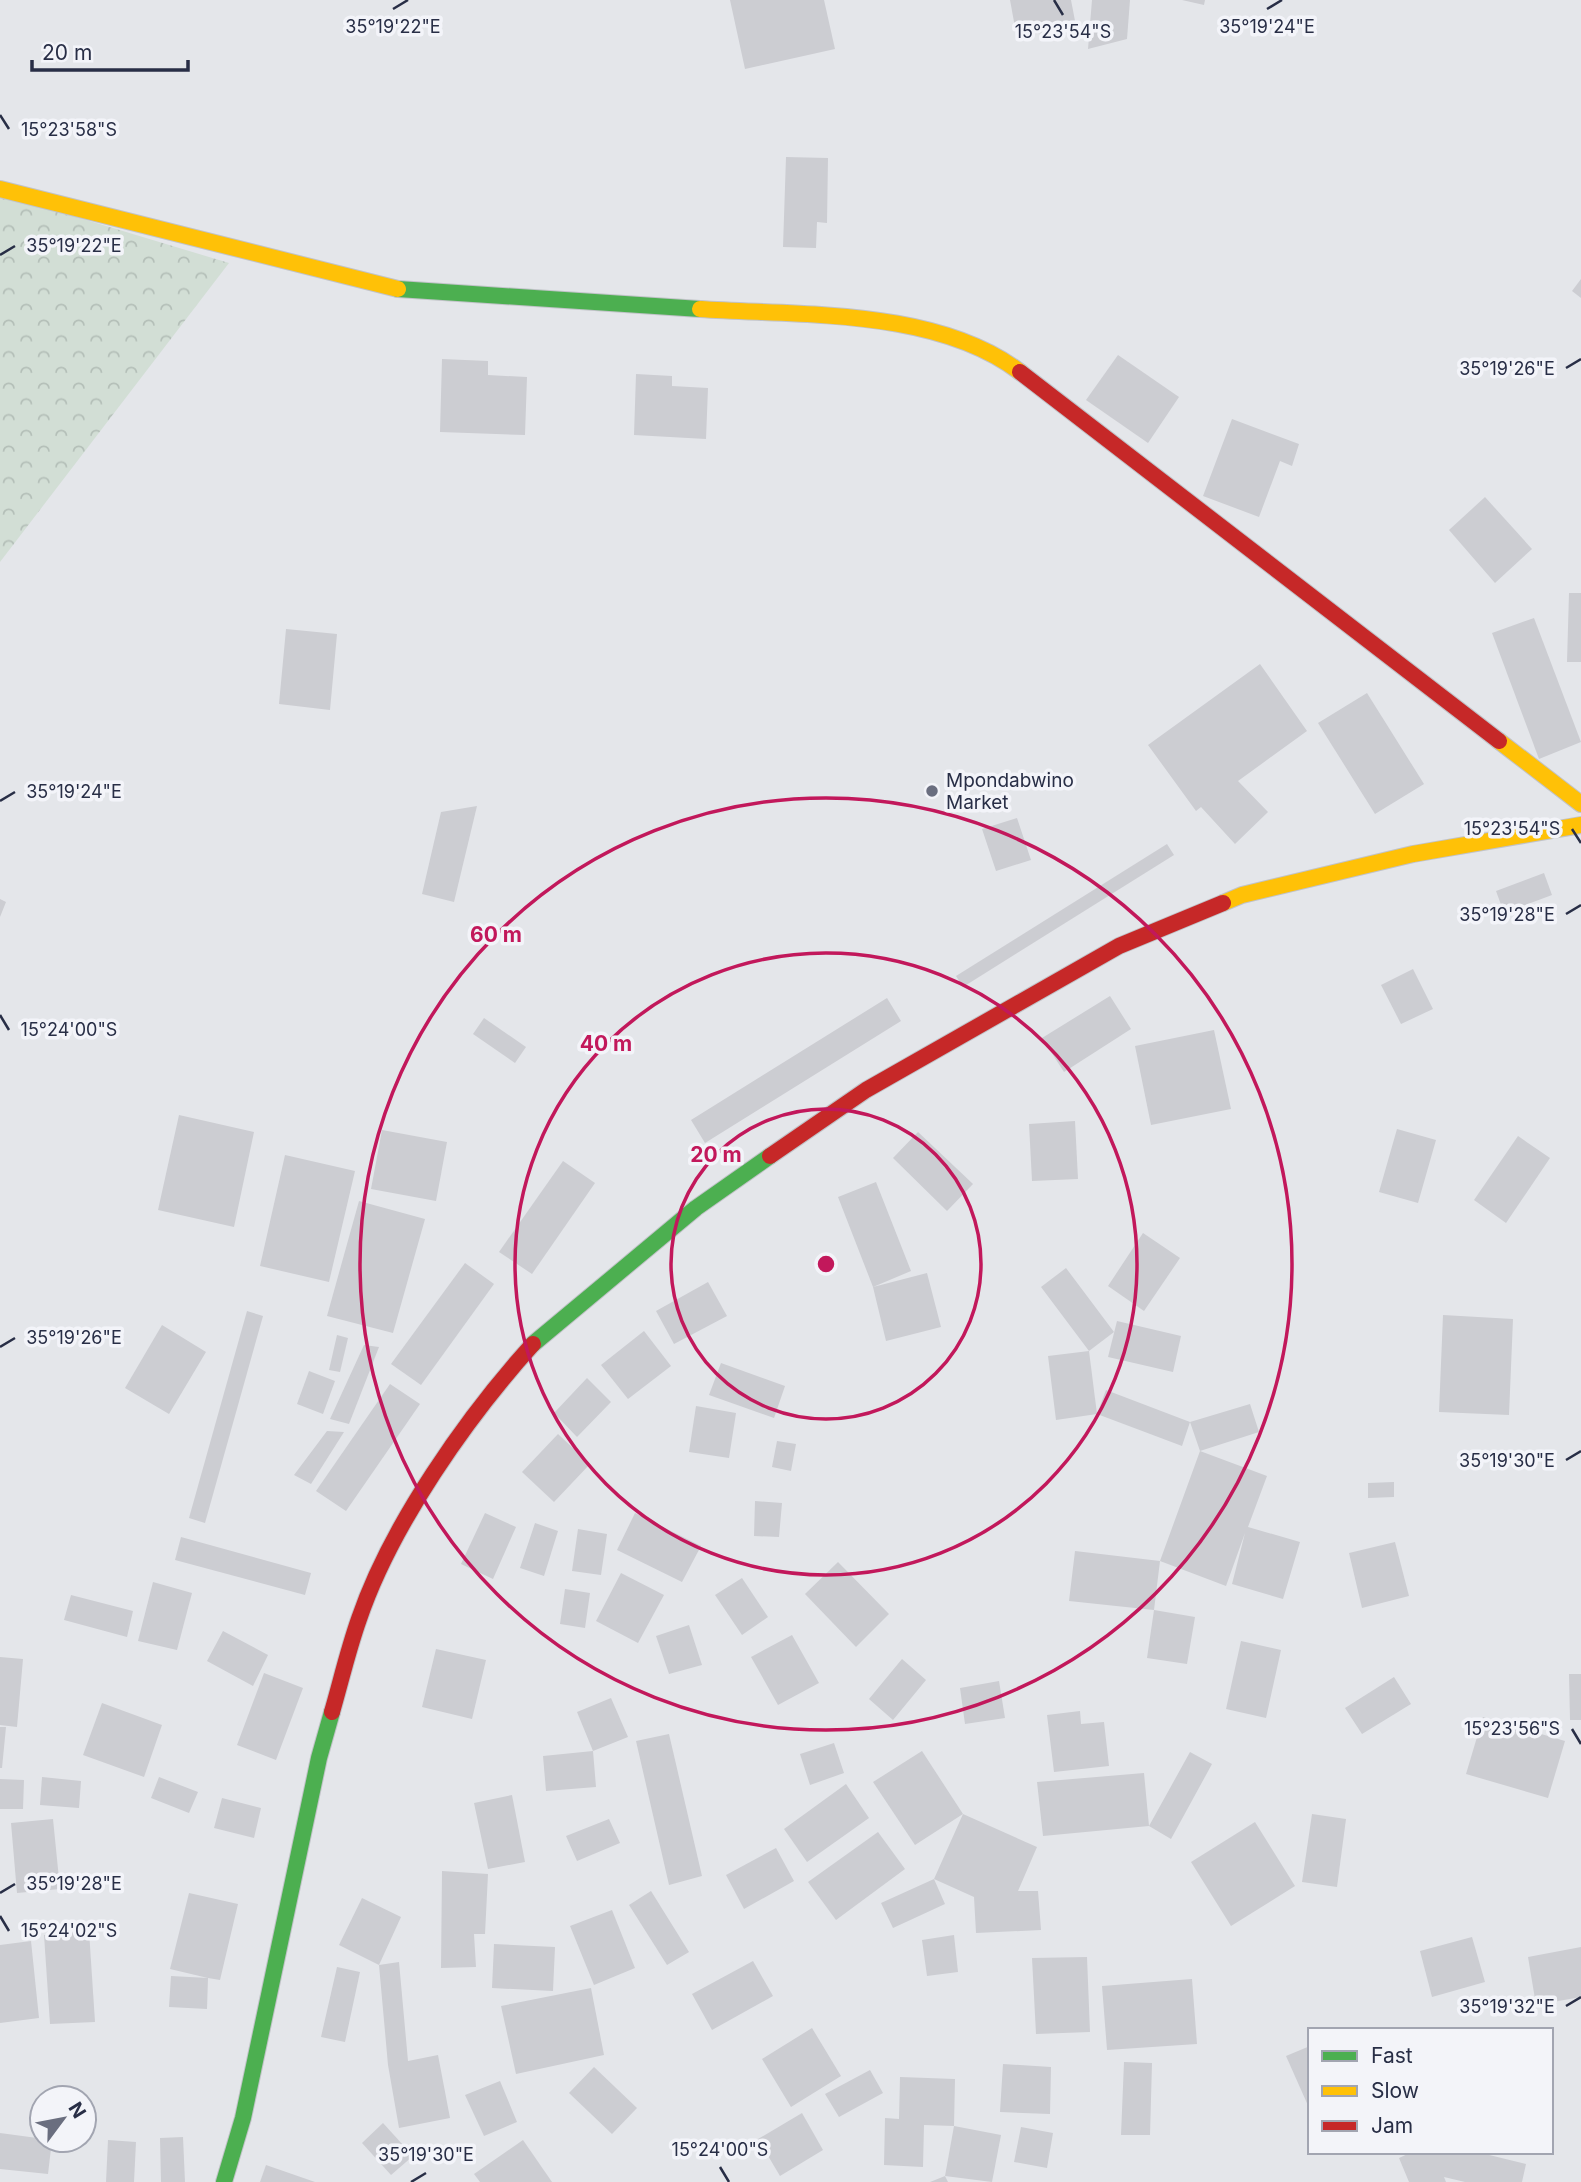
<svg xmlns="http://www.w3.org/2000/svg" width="1581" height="2182" font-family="Inter,sans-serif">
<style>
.forest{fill:url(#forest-crowns)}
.building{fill:#cccdd2}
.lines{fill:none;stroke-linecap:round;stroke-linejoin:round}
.fast-casing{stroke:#c1c3c8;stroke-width:18}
.slow-casing{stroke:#c1c3c8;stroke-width:18}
.jam-casing{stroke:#c1c3c8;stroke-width:18}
.fast{stroke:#4caf50;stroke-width:16}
.slow{stroke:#ffc107;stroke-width:16}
.jam{stroke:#c62828;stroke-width:16}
.ticks{fill:none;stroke:#282e46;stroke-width:2.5}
.ring{fill:none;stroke:#c2185b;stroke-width:3.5}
.poi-dot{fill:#6a6e7f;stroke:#f3f4f9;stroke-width:2.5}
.labels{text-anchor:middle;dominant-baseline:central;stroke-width:7;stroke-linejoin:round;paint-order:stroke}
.poi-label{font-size:19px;fill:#282e46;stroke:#f3f4f9;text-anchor:start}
.ticks-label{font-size:18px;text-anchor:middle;fill:#282e46;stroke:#f3f4f9;stroke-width:7;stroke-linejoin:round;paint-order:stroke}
.centre{fill:#c2185b;stroke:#f3f4f9;stroke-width:3.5}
.ring-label{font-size:21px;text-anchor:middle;font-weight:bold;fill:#c2185b;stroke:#f3f4f9;stroke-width:7;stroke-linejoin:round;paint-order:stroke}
</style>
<defs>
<pattern id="forest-crowns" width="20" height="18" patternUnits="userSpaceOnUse" patternTransform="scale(1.75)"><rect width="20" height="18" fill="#d2ded5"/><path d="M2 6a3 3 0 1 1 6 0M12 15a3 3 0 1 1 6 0" fill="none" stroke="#b4bfb8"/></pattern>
</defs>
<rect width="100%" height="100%" fill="#e4e6ea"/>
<path class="forest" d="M0,194L229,263L0,562Z"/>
<g class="building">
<path d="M730,0H824L835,49L745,69Z"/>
<path d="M1010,0H1071L1076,26L1017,38Z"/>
<path d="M1092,0H1130L1127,39L1088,49Z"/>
<path d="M1182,0H1205L1204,5Z"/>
<path d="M786,157L828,158L827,223L817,222L816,248L783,247Z"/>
<path d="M1581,279V298L1572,291Z"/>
<path d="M1118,355L1179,397L1148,443L1086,400Z"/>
<path d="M442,359L488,361V375L527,377L525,435L440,432Z"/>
<path d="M636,374L672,376V386L708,388L706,439L634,435Z"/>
<path d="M1232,419L1299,444L1292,466L1280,461L1259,517L1203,496Z"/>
<path d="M1485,497L1532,549L1495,583L1449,530Z"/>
<path d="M1569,593H1581V662H1567Z"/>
<path d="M1534,618L1581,742L1539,759L1492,633Z"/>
<path d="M286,629L337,634L330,710L279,704Z"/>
<path d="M1260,664L1307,731L1238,781L1268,812L1235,844L1201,807L1196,811L1148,745Z"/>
<path d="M1367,693L1424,784L1375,814L1318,723Z"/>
<path d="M477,806L454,902L422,894L441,812Z"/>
<path d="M1017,818L1031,860L996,871L982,829Z"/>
<path d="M1167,844L1174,855L963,987L956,976Z"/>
<path d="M1544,873L1552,895L1504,913L1496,891Z"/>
<path d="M0,899L6,902L0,917Z"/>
<path d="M1413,969L1433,1009L1401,1024L1381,985Z"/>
<path d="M1110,996L1131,1029L1064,1072L1042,1038Z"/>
<path d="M887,998L901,1021L705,1143L691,1120Z"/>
<path d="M484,1018L526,1047L515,1063L473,1034Z"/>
<path d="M1214,1030L1231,1109L1151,1125L1135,1046Z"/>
<path d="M179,1115L254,1132L234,1227L158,1210Z"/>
<path d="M1075,1121L1078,1179L1032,1181L1029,1124Z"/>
<path d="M1397,1129L1436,1140L1418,1203L1379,1192Z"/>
<path d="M382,1130L447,1142L436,1201L371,1189Z"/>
<path d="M918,1132L973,1184L947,1211L893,1158Z"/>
<path d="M1518,1136L1550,1158L1506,1223L1474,1200Z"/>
<path d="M285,1155L355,1171L329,1282L260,1266Z"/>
<path d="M563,1161L595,1183L532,1274L499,1252Z"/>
<path d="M876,1182L911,1271L873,1287L927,1273L941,1327L886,1341L873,1287L838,1197Z"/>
<path d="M359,1201L425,1219L393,1333L327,1316Z"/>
<path d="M1143,1233L1180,1258L1144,1311L1108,1286Z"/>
<path d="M465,1263L494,1284L421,1385L391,1364Z"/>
<path d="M1066,1268L1114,1332L1089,1351L1041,1287Z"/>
<path d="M708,1282L727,1316L674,1344L656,1311Z"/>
<path d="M247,1311L263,1316L205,1523L189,1518Z"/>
<path d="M1443,1315L1513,1319L1509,1415L1439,1412Z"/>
<path d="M1117,1321L1181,1336L1173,1372L1108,1357Z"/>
<path d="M162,1325L206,1352L169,1414L125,1388Z"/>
<path d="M644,1331L671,1366L628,1399L601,1365Z"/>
<path d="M337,1335L348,1338L340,1372L329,1370Z"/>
<path d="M364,1345L379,1347L349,1424L330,1419Z"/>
<path d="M1089,1351L1097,1414L1056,1420L1048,1356Z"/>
<path d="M721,1363L785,1386L774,1418L709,1395Z"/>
<path d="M309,1371L335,1381L323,1414L297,1404Z"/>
<path d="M587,1378L611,1402L577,1437L554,1413Z"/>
<path d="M390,1384L420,1404L346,1511L316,1491Z"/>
<path d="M1106,1390L1190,1422L1182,1446L1097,1414Z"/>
<path d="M1250,1404L1259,1432L1200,1451L1267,1476L1248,1527L1300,1542L1283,1599L1232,1584L1245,1533L1226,1586L1160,1561L1154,1610L1069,1601L1075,1551L1160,1561L1200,1451L1190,1422Z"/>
<path d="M696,1406L736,1413L729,1458L689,1452Z"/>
<path d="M327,1431L344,1432L311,1484L294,1475Z"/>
<path d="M558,1434L590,1464L554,1502L522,1472Z"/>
<path d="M777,1441L796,1444L791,1471L772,1467Z"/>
<path d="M1394,1482V1497L1368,1498V1483Z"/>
<path d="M755,1501L782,1503L779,1537L754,1536Z"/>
<path d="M485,1513L516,1527L493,1579L461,1564Z"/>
<path d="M635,1513L701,1546L682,1582L617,1550Z"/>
<path d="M535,1523L558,1531L544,1576L520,1568Z"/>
<path d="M578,1529L607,1534L601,1575L572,1571Z"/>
<path d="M181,1537L311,1573L305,1595L175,1560Z"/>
<path d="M1395,1542L1409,1596L1362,1608L1349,1553Z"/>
<path d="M838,1562L889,1614L856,1647L805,1594Z"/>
<path d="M621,1573L664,1595L638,1643L596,1621Z"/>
<path d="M742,1578L768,1617L742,1635L715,1595Z"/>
<path d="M153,1582L192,1593L177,1650L138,1641Z"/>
<path d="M565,1589L590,1593L585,1628L560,1624Z"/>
<path d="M71,1595L133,1611L127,1637L64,1620Z"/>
<path d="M1154,1610L1195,1617L1187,1664L1147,1658Z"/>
<path d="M689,1625L702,1665L669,1674L656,1636Z"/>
<path d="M223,1631L268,1655L253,1686L207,1661Z"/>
<path d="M792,1635L819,1683L778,1705L751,1657Z"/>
<path d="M1241,1641L1281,1650L1266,1718L1226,1709Z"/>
<path d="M436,1649L486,1660L472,1719L422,1707Z"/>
<path d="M0,1657L23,1659L17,1727L0,1725Z"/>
<path d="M902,1659L926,1680L893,1720L869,1699Z"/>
<path d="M264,1673L303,1688L276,1760L237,1745Z"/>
<path d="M1569,1674H1581V1720H1570Z"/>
<path d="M1394,1677L1411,1704L1362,1734L1345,1708Z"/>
<path d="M999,1681L1005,1718L965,1724L960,1688Z"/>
<path d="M611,1698L628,1737L593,1751L577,1712Z"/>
<path d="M102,1703L162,1725L144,1777L83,1755Z"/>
<path d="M1080,1711L1081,1724L1104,1722L1109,1766L1054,1772L1047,1715Z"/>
<path d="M1483,1717L1565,1741L1548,1798L1466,1774Z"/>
<path d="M0,1727H6L2,1768H0Z"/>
<path d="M669,1734L702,1876L669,1885L636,1741Z"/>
<path d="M834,1743L844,1773L810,1785L800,1754Z"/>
<path d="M593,1751L596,1787L546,1791L543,1756Z"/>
<path d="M922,1751L963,1814L915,1845L873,1782Z"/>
<path d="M1190,1752L1212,1764L1171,1839L1149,1826L1043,1836L1037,1782L1144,1773L1149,1826Z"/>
<path d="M42,1777L81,1781L79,1808L40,1805Z"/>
<path d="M159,1777L198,1792L189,1813L151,1798Z"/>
<path d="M0,1779L24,1780L23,1809H0Z"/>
<path d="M846,1784L869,1818L807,1862L784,1829Z"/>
<path d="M512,1795L525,1862L488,1869L474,1803Z"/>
<path d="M222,1798L261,1808L254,1838L214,1828Z"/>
<path d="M963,1814L1037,1847L1018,1891H1038L1041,1930L976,1933L974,1897L934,1879L945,1904L893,1928L881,1903L934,1879Z"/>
<path d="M1312,1814L1346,1819L1337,1887L1302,1882Z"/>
<path d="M53,1819L60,1889L17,1893L11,1823Z"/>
<path d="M609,1819L620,1843L577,1861L566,1836Z"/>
<path d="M1255,1822L1295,1886L1231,1926L1191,1862Z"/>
<path d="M878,1832L905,1869L836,1920L808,1882Z"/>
<path d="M776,1848L794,1881L744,1909L726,1875Z"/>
<path d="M442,1871L488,1874L485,1934H474L476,1967L441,1968Z"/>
<path d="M651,1891L689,1952L667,1965L629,1905Z"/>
<path d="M189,1893L238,1904L220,1980L208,1978L207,2009L169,2007L171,1976L208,1978L170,1969Z"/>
<path d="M362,1898L401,1917L379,1965L339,1945Z"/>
<path d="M612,1910L635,1968L594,1985L570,1926Z"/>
<path d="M89,1931L95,2022L50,2024L44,1935Z"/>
<path d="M954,1935L958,1972L927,1976L922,1940Z"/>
<path d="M1472,1937L1485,1982L1432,1997L1420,1951Z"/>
<path d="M31,1941L39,2018L0,2023V1945Z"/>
<path d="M494,1944L555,1947L553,1991L492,1988Z"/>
<path d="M1581,1947V1997L1536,2005L1528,1957Z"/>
<path d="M1087,1957L1090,2032L1036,2034L1032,1958Z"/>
<path d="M753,1961L773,1996L712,2030L692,1994Z"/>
<path d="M399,1962L408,2061L438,2055L450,2118L399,2128L388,2065L379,1965Z"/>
<path d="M337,1967L360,1972L345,2042L321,2037Z"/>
<path d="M1192,1979L1197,2044L1107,2050L1102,1986Z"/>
<path d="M591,1988L604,2055L516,2074L501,2006Z"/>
<path d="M812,2028L841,2076L791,2107L762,2059Z"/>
<path d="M1310,2046V2110L1286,2056Z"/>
<path d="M1124,2062L1152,2063L1150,2135H1121Z"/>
<path d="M1003,2064L1051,2067L1050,2114L1000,2112Z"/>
<path d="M594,2067L637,2108L612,2134L569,2093Z"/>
<path d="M870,2070L883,2093L839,2117L825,2094Z"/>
<path d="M900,2077L955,2079L954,2126L924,2125L923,2167L884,2165L885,2118L899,2119Z"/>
<path d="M500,2081L517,2122L484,2136L465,2095Z"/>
<path d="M802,2113L823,2150L780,2176L758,2139Z"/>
<path d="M383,2123L413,2156L391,2175L362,2143Z"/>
<path d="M954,2126L1001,2135L992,2182L945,2176Z"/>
<path d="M1021,2127L1053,2133L1047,2168L1014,2162Z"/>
<path d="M0,2133L52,2140L48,2174L0,2169Z"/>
<path d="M183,2137L185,2182H161L160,2138Z"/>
<path d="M108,2140L136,2142L134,2182H106Z"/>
<path d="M523,2140L552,2182H480L474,2174Z"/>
<path d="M1412,2152H1477L1526,2164L1522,2182H1465L1444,2177L1446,2182H1409L1399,2158Z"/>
<path d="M266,2165L315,2182H260Z"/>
<path d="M945,2176L948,2182H930Z"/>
</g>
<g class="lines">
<g class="fast-casing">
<g id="fast">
<path d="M398,289L700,309"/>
<path d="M533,1344L696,1208L770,1156"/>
<path d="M224,2182L243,2118L319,1758L332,1712"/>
</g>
</g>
<g class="slow-casing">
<g id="slow">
<path d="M0,189L398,289"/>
<path d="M700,309C801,316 936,308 1020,372"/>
<path d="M1499,741L1581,804"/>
<path d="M1223,903L1242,895L1413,854L1581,825"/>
</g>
</g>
<g class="jam-casing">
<g id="jam">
<path d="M1020,372L1499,741"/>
<path d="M770,1156L866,1090L1119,946L1223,903"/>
<path d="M332,1712C341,1681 348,1650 359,1619C391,1525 467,1417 533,1344"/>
</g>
</g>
<use href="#fast" class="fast"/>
<use href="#slow" class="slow"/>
<use href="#jam" class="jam"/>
</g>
<path class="ticks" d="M1054,0L1063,15M393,9L408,0M1267,9L1282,0M0,115L9,129M0,255L15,246M1566,368L1581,359M0,801L15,792M1572,829L1581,843M1566,914L1581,905M0,1015L9,1030M0,1347L15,1338M1566,1460L1581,1451M1572,1729L1581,1744M0,1893L15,1884M0,1916L9,1931M1566,2006L1581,1997M720,2167L729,2182M411,2182L426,2173"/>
<g class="ring">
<circle cx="826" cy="1264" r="155"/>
<circle cx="826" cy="1264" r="311"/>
<circle cx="826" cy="1264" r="466"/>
</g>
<circle class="poi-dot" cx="932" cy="791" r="7"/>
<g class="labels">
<g class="poi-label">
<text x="946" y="780">Mpondabwino<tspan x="946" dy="22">Market</tspan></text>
</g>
</g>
<g class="ticks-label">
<text x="1267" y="33">35°19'24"E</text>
<text x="393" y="33">35°19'22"E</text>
<text x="1063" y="38">15°23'54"S</text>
<text x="69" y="136">15°23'58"S</text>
<text x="74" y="252">35°19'22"E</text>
<text x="1507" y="375">35°19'26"E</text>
<text x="74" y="798">35°19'24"E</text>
<text x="1512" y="835">15°23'54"S</text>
<text x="1507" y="921">35°19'28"E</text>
<text x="69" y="1036">15°24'00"S</text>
<text x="74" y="1344">35°19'26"E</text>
<text x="1507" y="1467">35°19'30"E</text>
<text x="1512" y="1735">15°23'56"S</text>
<text x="74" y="1890">35°19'28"E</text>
<text x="69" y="1937">15°24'02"S</text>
<text x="1507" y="2013">35°19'32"E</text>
<text x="720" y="2156">15°24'00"S</text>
<text x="426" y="2161">35°19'30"E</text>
</g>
<circle cx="826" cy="1264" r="10" class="centre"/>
<g class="ring-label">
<text x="496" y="942">60 m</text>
<text x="606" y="1051">40 m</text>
<text x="716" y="1162">20 m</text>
</g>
<rect x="1308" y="2028" width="245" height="126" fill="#f3f4f9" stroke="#a2a5b1" stroke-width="2"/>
<rect x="1322" y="2051" width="35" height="10" fill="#4caf50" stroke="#a2a5b1" stroke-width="2"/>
<text x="1371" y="2063" font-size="21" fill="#282e46">Fast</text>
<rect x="1322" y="2086" width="35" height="10" fill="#ffc107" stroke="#a2a5b1" stroke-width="2"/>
<text x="1371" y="2098" font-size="21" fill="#282e46">Slow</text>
<rect x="1322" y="2121" width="35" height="10" fill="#c62828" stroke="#a2a5b1" stroke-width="2"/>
<text x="1371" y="2133" font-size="21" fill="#282e46">Jam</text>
<g transform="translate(63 2119) rotate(58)"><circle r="33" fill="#f3f4f9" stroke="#a2a5b1" stroke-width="2"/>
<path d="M0-5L12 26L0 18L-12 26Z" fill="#6a6e7f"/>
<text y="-10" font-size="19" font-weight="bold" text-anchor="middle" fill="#282e46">N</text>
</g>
<path d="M32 60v10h156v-10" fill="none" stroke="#282e46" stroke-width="3.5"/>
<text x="42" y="60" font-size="21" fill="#282e46" stroke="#f3f4f9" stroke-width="5" paint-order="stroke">20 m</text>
</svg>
